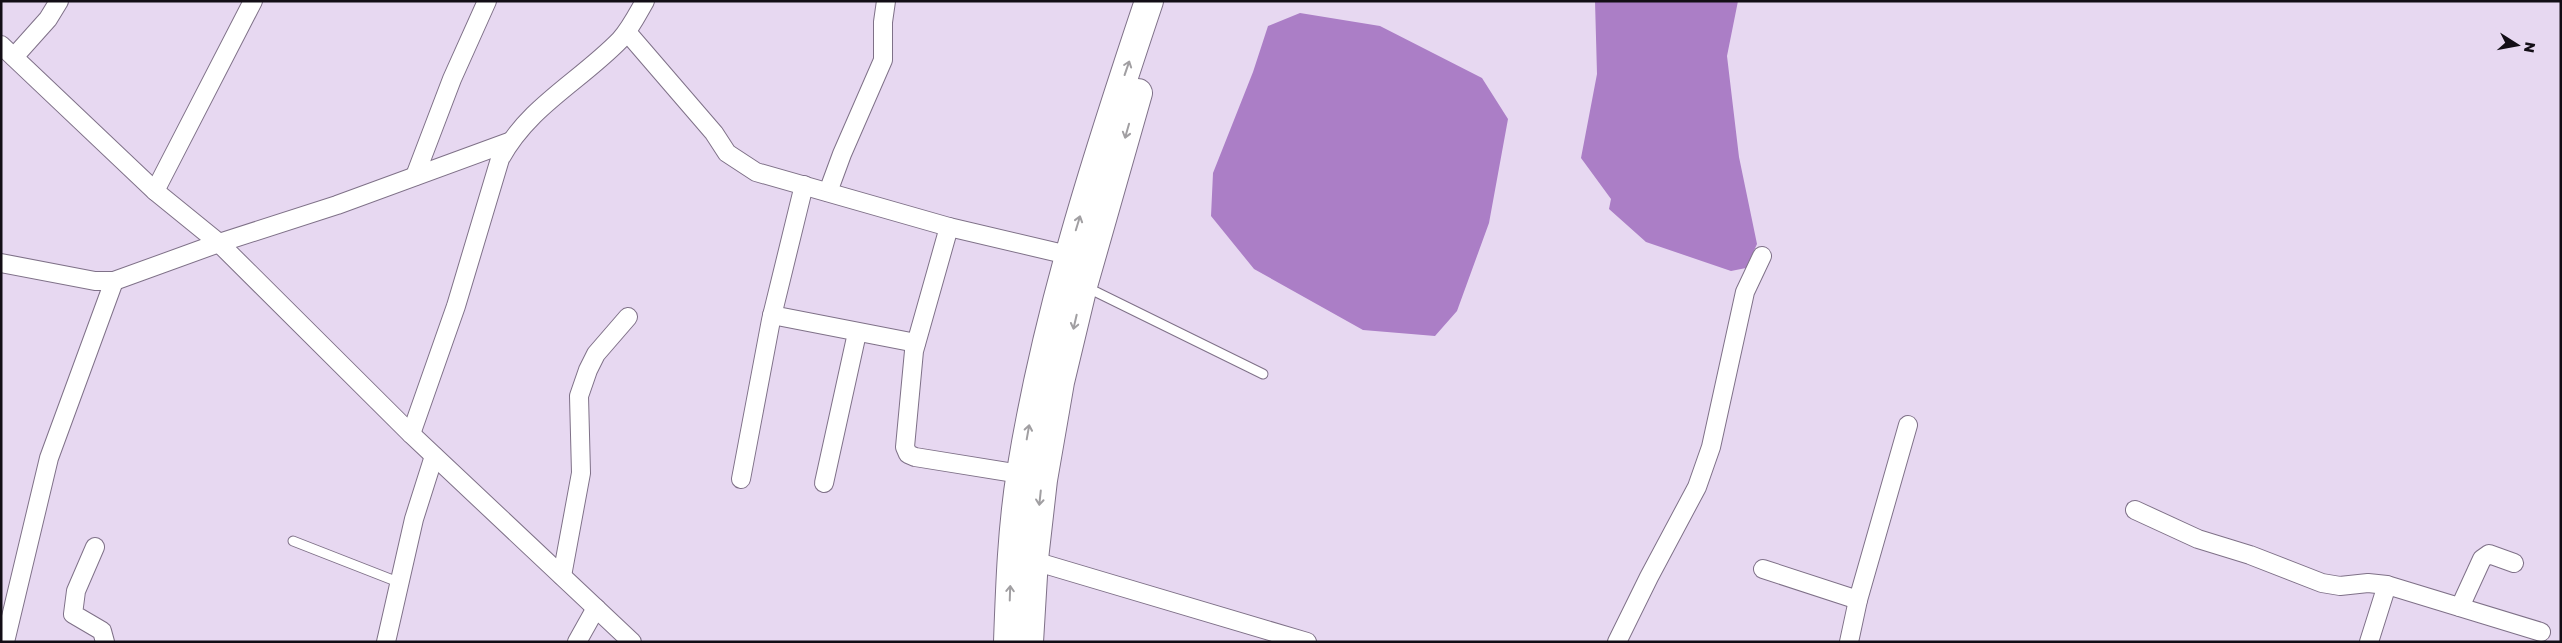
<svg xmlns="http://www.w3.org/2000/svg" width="2562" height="643" font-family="'Golos Text',sans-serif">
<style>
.water{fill:#ab7ec6}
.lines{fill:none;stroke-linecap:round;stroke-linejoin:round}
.lane-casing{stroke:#7f7188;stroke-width:11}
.street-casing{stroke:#7f7188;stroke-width:20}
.highway-casing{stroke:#7f7188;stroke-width:30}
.lane{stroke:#fff;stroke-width:9}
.street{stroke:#fff;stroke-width:18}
.highway{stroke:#fff;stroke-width:28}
.oneway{stroke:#a19fa2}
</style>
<rect width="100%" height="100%" fill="#e7d8f1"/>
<g class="water">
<path d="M1595,1H1738L1727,56L1739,157L1757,244L1746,268L1731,271L1646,242L1609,209L1611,199L1581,158L1597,74Z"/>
<path d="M1300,13L1380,26L1482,78L1508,119L1489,223L1457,311L1435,336L1363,330L1254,269L1211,216L1213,173L1253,72L1268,26Z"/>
</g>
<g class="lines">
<g class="lane-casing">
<g id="lane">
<path d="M1086,287L1263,374"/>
<path d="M293,541L398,582"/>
</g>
</g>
<g class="street-casing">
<g id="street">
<path d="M627,32L714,133L727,153L756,172L949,227L1068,255"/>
<path d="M1,45L155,191L219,243L411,434L632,642"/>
<path d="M14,57L48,19L59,1"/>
<path d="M415,176L452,79L487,1"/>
<path d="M155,191L253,1"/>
<path d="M828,192L842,154L883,60V22L886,1"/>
<path d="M949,227L914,351L905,447L908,454L915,457L1021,474"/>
<path d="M1,263L95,281H114L219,243L337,205L509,142"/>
<path d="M772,315L916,343"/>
<path d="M411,434L456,306L500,159C529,106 579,82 620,40C630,29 637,15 645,1"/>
<path d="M741,479L771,320L804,185"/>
<path d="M824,483L857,333"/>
<path d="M2135,510L2198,539L2250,555L2322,583L2340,586L2368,583L2387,585"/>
<path d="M95,547L76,591L73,614L102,631L105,642"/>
<path d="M1024,558L1307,642"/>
<path d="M1763,569L1858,600"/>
<path d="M562,576L581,473L579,396L588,370L596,354L628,317"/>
<path d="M2460,607L2482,559L2489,554L2514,563"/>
<path d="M5,642L49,458L114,281"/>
<path d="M386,642L414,519L434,456"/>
<path d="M577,642L596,608"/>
<path d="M1617,642L1649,577L1697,487L1711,447L1745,292L1762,256"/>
<path d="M1849,642L1858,600L1908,425"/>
<path d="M2369,642L2387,585L2541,632"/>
</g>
</g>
<g class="highway-casing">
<g id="highway">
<path d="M1008,642C1010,585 1012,528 1021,472C1047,310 1097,156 1149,1"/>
<path d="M1029,642L1034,559L1043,480L1060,382L1083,286L1138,93"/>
</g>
</g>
<use href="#lane" class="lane"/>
<use href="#street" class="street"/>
<use href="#highway" class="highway"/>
</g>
<defs><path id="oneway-shaft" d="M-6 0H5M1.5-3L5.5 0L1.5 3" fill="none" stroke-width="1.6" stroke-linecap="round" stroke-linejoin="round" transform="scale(1.25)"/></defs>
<g class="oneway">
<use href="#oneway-shaft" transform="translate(1127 68) rotate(-71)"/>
<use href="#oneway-shaft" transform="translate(1127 131) rotate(106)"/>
<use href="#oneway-shaft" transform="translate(1078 223) rotate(-73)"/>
<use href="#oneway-shaft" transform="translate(1075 322) rotate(103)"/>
<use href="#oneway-shaft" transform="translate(1028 432) rotate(-80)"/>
<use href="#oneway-shaft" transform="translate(1040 498) rotate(96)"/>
<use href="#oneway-shaft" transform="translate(1010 593) rotate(-88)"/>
</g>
<rect width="2562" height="643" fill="none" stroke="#130e16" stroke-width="5"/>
<g transform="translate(2517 45) rotate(101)" stroke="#e7d8f1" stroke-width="4" paint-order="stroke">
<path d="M0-4L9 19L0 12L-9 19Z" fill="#130e16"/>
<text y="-8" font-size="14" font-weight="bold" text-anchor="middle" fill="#130e16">N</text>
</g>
</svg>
